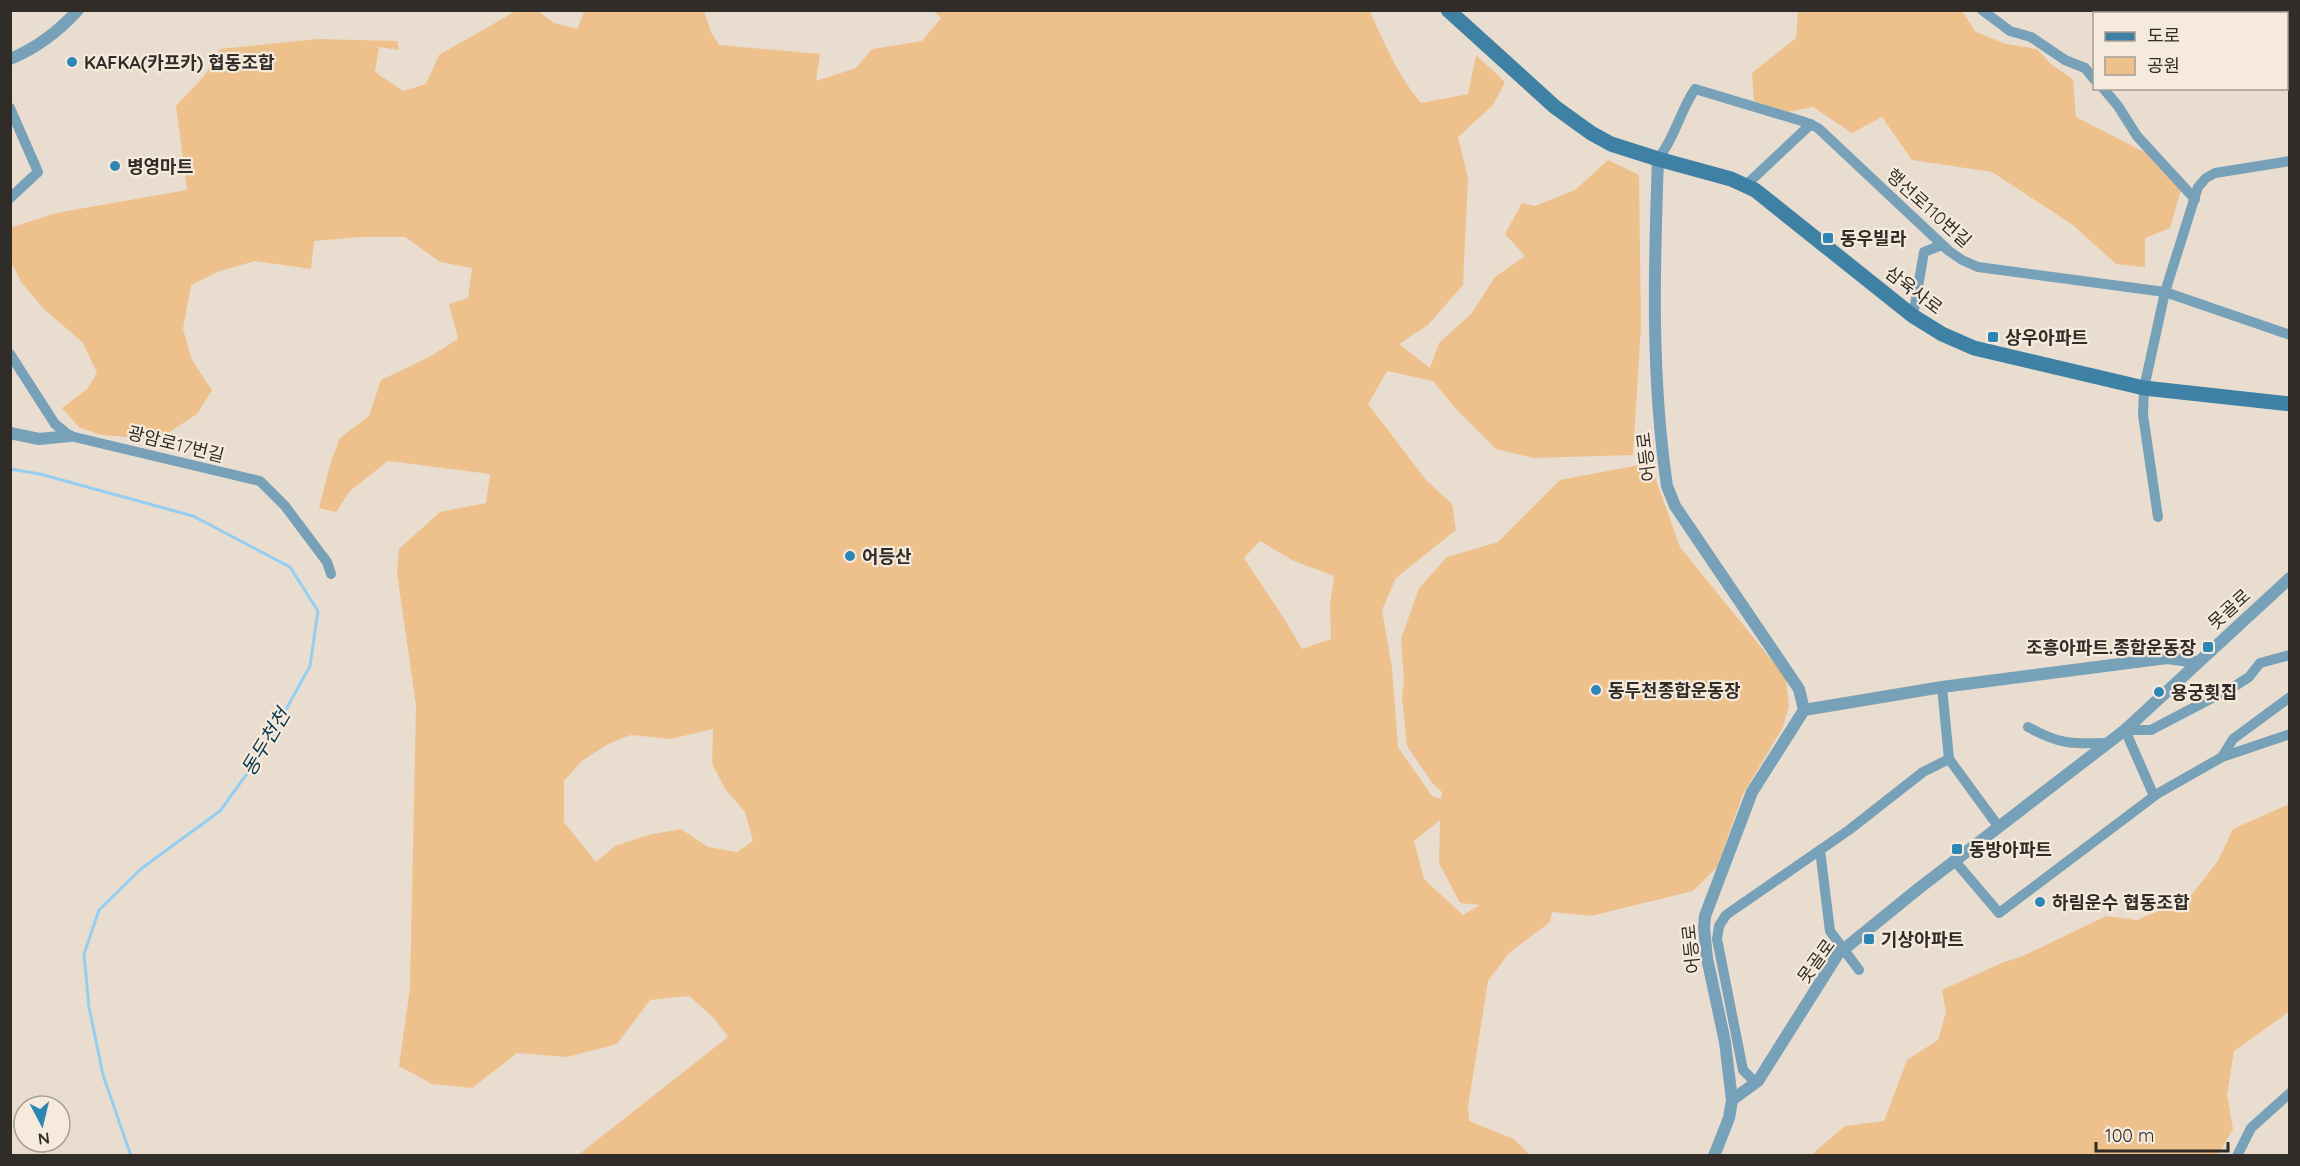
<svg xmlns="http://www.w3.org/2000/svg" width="2300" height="1166" font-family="Quicksand,'Noto Sans KR',sans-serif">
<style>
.green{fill:#eec18c;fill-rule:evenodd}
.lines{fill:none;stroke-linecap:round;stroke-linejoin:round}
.stream{stroke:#94cef1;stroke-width:3}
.minor{stroke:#77a0b9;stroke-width:10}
.tertiary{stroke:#77a0b9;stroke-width:12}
.secondary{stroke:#3f80a5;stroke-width:15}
.poi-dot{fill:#2d86b4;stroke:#f6eadd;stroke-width:2}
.labels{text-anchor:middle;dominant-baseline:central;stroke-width:4.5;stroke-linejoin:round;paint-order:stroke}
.poi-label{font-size:18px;font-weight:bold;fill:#302c27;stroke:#f6eadd;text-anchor:start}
.street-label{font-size:18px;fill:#302c27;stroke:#f6eadd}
.water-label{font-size:20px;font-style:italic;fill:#08384f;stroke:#f6eadd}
</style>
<rect width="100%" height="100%" fill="#e9ddcf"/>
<g class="green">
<path d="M516,11H538L554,23L577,29L584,12L582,11H704L711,32L719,45L820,54L816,81L856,68L872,49L922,41L941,18L934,11H1370C1384,43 1398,76 1421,103L1468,94L1476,55L1505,82L1493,105L1458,137L1468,178L1463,285L1428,325L1399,344L1430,368L1439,343L1472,313L1495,277L1525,256L1505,234L1522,203L1535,206L1575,190L1608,160L1639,175L1641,326L1633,455L1533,458L1496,449L1455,408L1433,381L1387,371L1368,404L1426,480L1452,504L1456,530L1396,578L1382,610L1392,668L1398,747L1432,796L1441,799L1442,792L1433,784L1407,746L1402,697L1404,680L1401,639L1419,588L1447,557L1498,542L1560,480L1650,463L1680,547L1786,678L1789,706L1783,727L1743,794L1717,867L1693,891L1591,916L1552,912L1550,922L1509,953L1488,981L1468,1107L1469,1121L1514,1139L1530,1155H578L728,1037L713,1017L689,996L650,1000L617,1044L567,1057L517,1053L472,1088L432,1084L399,1066L410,988L416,705L397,573L399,549L440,512L486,503L490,474L388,461L350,491L336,512L319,508L331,461L340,438L369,416L381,380L429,357L458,339L449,304L468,298L472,268L440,262L405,237H362L314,241L311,269L255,261L220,271L191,285L183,329L192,360L212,390L197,414L159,439L101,435L79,427L62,408L87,389L97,373L83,343L43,308L21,282L11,261L10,228L56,213L187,190L176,106L205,75L220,49L318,39L397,41L399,50L379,47L375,72L403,91L426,84L439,55ZM1260,541L1294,561L1334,576L1330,605L1331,639L1302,649L1285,620L1244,558ZM713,729L712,763L725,789L745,812L753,841L737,852L708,847L681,829L648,835L615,846L596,862L564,822V781L583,760L610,743L631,735L671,739ZM1440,820L1439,863L1460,903L1480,905L1463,915L1424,879L1414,841Z"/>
<path d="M1798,11H1962L1976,32L2006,44L2037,49L2052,65L2073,79L2076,117L2150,155L2181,190L2170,228L2145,238V267L2116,264L2073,225L1992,172L1912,160L1882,117L1852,133L1813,107L1787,112L1754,101L1752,73L1796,38Z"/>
<path d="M2289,804V1012L2234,1051L2227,1095L2233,1129L2218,1155H1811L1845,1126L1884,1121L1907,1060L1938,1040L1946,1012L1942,990L2004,962L2023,956L2106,916L2137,920L2189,898L2218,861L2233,829Z"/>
</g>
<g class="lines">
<path class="stream" d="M10,469L40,474L193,516L290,567L318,611L310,666L262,753L220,811L142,868L99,910L84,954L89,1007L103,1075L131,1156"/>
<g class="minor">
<path d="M1982,10L2010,31L2031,37L2065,60L2085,68L2094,79"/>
<path d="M2103,88L2118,106L2137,136L2195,199"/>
<path d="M10,108L38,172L10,198"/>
<path d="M1658,159C1675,138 1680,111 1695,89L1805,122L1818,128L1949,251L1962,260L1978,267L2165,292L2290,335"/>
<path d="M1746,185L1811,124"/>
<path d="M1913,316L1924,252L1942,245"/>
<path d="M10,354L55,424L70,436L260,481L285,506L327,562L331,574"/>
<path d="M2158,517L2143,415L2144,388L2165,292L2198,187L2206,178L2215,173L2290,161"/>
<path d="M1942,687L1949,759"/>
<path d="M2028,727C2060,745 2072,744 2108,743"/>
<path d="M2222,757L2290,734"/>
<path d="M1949,759L1998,826"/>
<path d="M2154,796L2125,730H2151L2235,686L2249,677L2260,663L2290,655"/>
<path d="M1820,850L1830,931L1859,970"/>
<path d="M1954,860L1999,913L2157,794L2222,757L2233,739L2290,697"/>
<path d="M1755,1082L1743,1070L1717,939L1719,926L1726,915L1849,830L1923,772L1949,759"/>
<path d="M2237,1156L2251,1128L2290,1093"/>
</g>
<g class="tertiary">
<path d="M10,59C37,48 58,32 78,10"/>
<path d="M1658,159C1654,269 1651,377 1667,486L1675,506L1799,689L1804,710L1752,792L1705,916L1704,928L1707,958L1725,1042L1732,1100L1729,1118L1714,1156"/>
<path d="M10,433L39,439L70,436"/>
<path d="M1804,710L1942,687L2167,658L2197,662"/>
<path d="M1732,1100L1758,1081L1838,954L1918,889L2125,730L2290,578"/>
</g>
<path class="secondary" d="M1448,10L1555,107L1591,133L1611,144L1658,159L1731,179L1755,190L1913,316L1942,334L1974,348L2144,388L2290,404"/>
</g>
<g class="poi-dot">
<circle cx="72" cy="62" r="6"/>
<circle cx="115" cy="166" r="6"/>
<rect x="1822" y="232" width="12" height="12" rx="3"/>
<rect x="1987" y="331" width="12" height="12" rx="3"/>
<circle cx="850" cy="556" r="6"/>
<rect x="2202" y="641" width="12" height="12" rx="3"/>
<circle cx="1596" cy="690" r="6"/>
<circle cx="2159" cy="692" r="6"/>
<rect x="1951" y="843" width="12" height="12" rx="3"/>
<circle cx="2040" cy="902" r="6"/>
<rect x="1863" y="933" width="12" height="12" rx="3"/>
</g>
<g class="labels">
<g class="poi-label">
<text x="84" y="62">KAFKA(카프카) 협동조합</text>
<text x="127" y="166">병영마트</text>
<text x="1840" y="238">동우빌라</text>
<text x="2005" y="337">상우아파트</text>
<text x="862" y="556">어등산</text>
<text x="2196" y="647" text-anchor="end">조흥아파트.종합운동장</text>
<text x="1608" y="690">동두천종합운동장</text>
<text x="2171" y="692">용궁횟집</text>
<text x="1969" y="849">동방아파트</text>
<text x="2052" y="902">하림운수 협동조합</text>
<text x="1881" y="939">기상아파트</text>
</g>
<g class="street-label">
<text transform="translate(1929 208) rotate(42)">행선로110번길</text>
<text transform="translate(1914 290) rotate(37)">삼육사로</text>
<text transform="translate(176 444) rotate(14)">광암로17번길</text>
<text transform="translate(1646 457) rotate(-97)">어등로</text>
<text transform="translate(2229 609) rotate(-42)">못골로</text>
<text transform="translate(1691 949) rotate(-96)">어등로</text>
<text transform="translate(1816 961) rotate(-54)">못골로</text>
</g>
<g class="water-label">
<text transform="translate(265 742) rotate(-59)">동두천천</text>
</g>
</g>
<rect width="2300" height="1166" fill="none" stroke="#302c27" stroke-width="24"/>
<rect x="2093" y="12" width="195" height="78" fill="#f6eadd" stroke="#a79e94" stroke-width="1.5"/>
<rect x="2105" y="32" width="30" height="9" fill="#3f80a5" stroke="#a79e94" stroke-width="1.5"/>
<text x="2147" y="42" font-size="18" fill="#302c27">도로</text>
<rect x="2105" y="57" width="30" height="18" fill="#eec18c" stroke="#a79e94" stroke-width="1.5"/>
<text x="2147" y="72" font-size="18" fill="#302c27">공원</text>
<g transform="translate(42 1124) rotate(173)"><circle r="28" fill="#f6eadd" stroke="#a79e94" stroke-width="1.5"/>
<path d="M0-4.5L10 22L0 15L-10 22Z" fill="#2d86b4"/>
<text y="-9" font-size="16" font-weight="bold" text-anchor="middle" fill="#302c27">N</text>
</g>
<path d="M2096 1142v9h132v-9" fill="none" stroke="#302c27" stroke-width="3"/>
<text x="2105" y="1142" font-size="18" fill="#302c27" stroke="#f6eadd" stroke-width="4.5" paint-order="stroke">100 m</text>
</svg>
